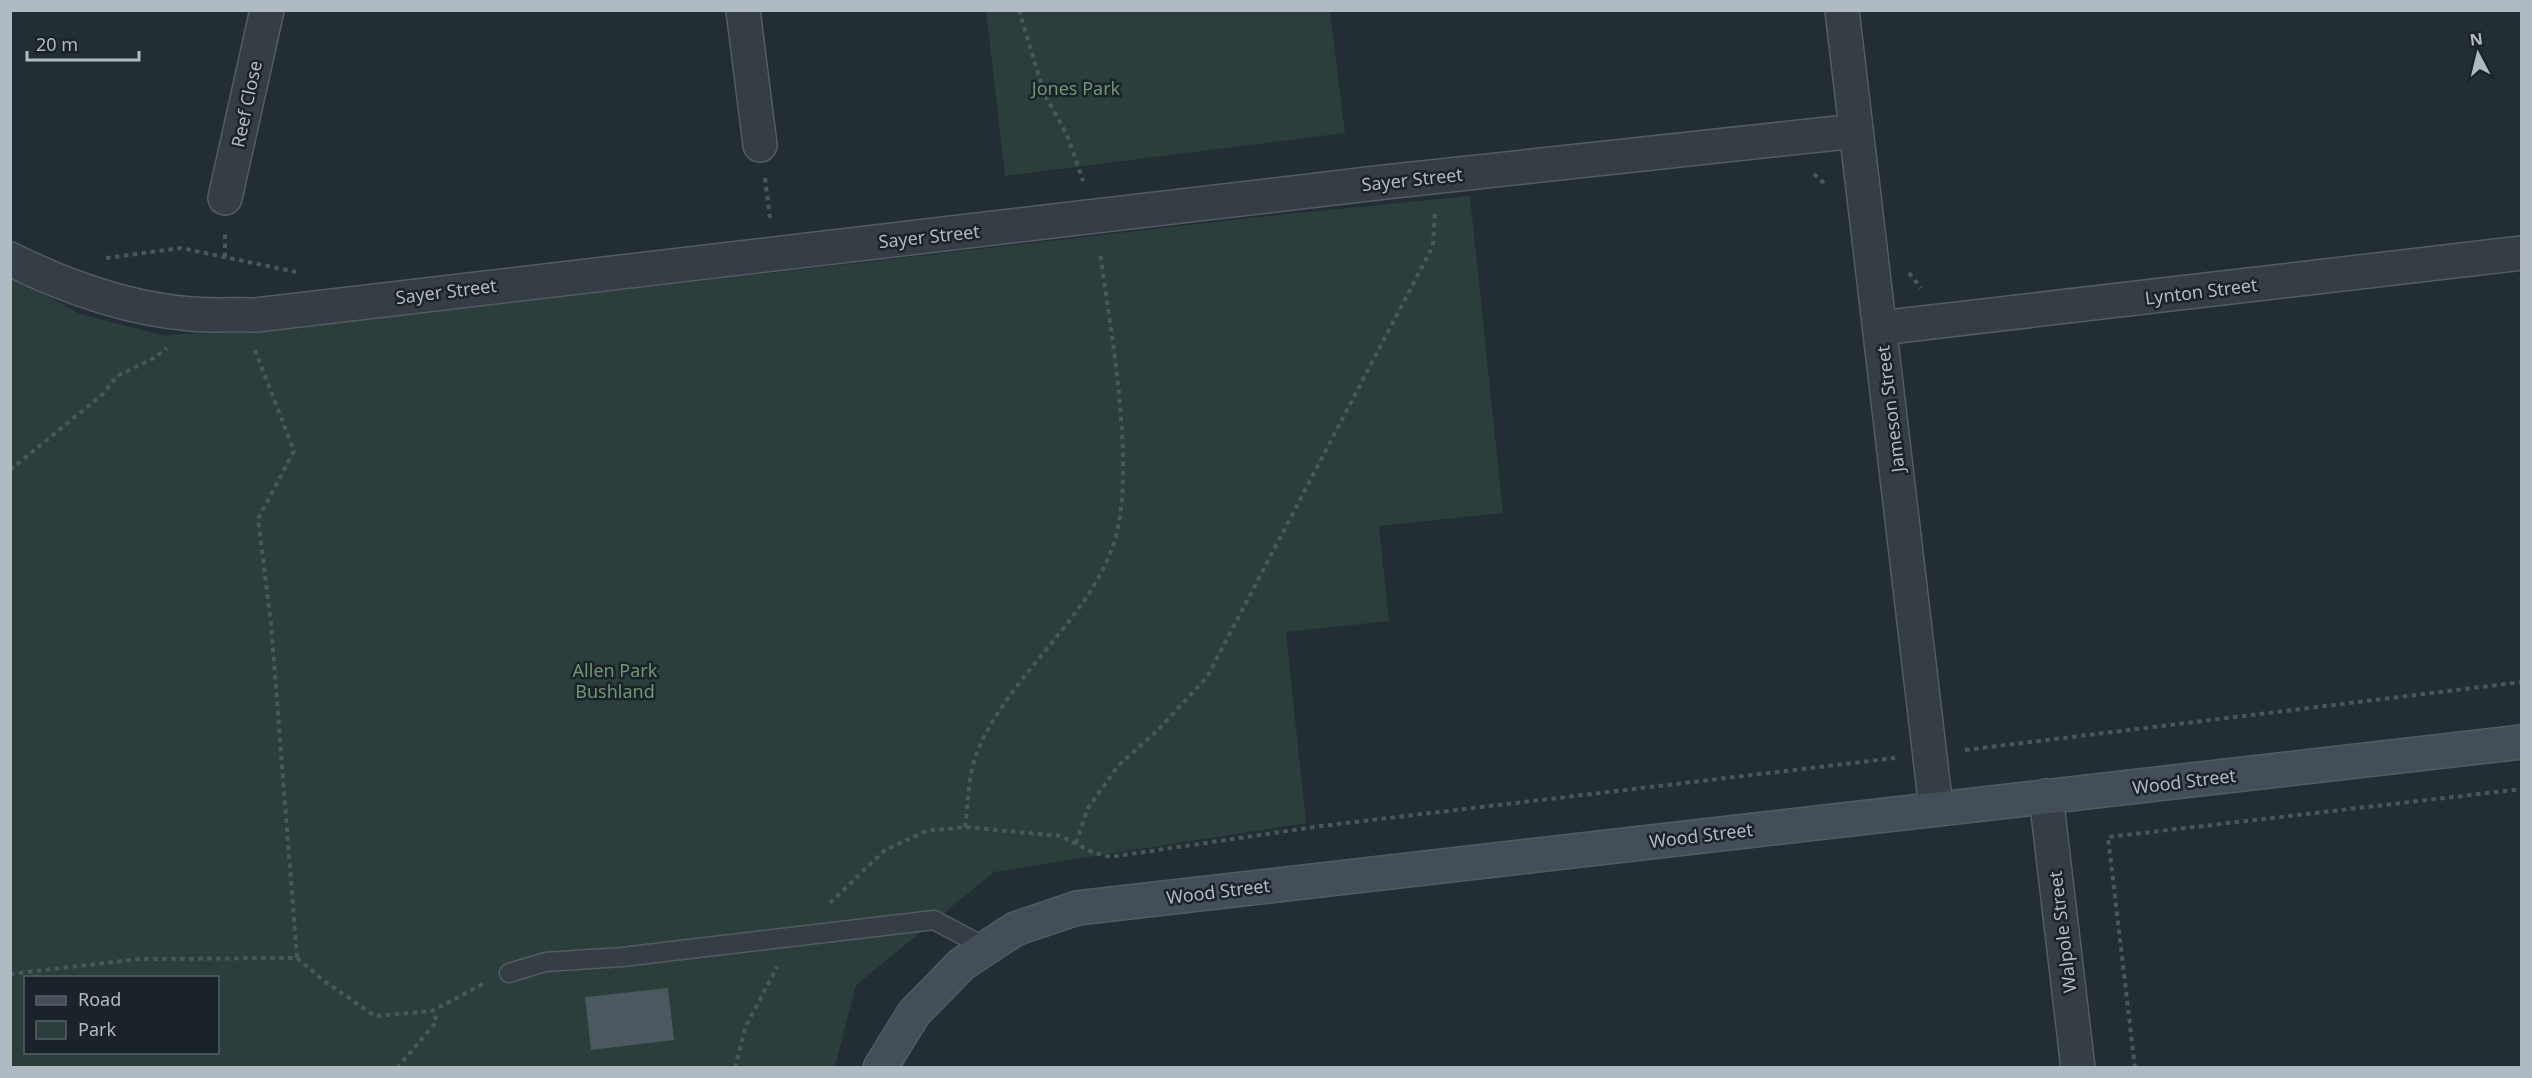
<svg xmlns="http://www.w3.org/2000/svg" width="2532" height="1078" font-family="'Noto Sans',sans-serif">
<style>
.green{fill:#2b3e3b;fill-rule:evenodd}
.building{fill:#4b5860}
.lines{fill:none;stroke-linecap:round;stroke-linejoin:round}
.lane-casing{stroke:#535c63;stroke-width:21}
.street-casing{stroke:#535c63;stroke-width:36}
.secondary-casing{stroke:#535c63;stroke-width:36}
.path{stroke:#485959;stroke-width:4;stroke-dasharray:4.5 4.5;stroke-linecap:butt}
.lane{stroke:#363e45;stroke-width:18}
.street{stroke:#363e45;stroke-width:33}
.secondary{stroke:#444e58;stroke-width:33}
.labels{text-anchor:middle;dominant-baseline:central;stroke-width:5;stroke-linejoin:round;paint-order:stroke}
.park-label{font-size:18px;fill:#729574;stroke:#1b232a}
.street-label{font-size:18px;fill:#b0bac2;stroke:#1b232a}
</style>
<rect width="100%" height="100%" fill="#222d34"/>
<g class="green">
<path d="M986,11H1330L1345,133L1005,176Z"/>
<path d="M1470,196L1503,513L1379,526L1389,621L1286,632L1306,823L994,872L856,985L835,1067H11L10,276L80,314L162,335L264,331L1267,216ZM26,978H218V1052H26Z"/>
</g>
<path class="building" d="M668,988L674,1040L591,1050L585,997Z"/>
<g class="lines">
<g class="lane-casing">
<path id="lane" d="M509,973L545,962L622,957L934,920L987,948"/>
</g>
<g class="street-casing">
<g id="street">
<path d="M743,10L760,145"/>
<path d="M1842,10L1936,808"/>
<path d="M225,198L267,10"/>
<path d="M10,259C66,287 129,309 191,314C213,316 235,314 256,315L1385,182L1856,131"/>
<path d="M1880,328L2522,253"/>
<path d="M2046,796L2078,1068"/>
</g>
</g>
<g class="secondary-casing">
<path id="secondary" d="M880,1068L914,1013L962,964L1015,929L1077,908L2522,742"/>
</g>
<g class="path">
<path d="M1019,10L1044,93L1067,135L1083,181"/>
<path d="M1814,174L1826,185"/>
<path d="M765,178L770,218"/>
<path d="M225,257V232"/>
<path d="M106,258L181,248L296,272"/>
<path d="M1909,273L1921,288"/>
<path d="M255,350L294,451L258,519L271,624L297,958"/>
<path d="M10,470L103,394L117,376L154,358L167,348"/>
<path d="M1965,750L2522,682"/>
<path d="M965,827C968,805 968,776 976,755C1005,679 1085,624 1113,546C1138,474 1110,329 1100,252"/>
<path d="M1076,843L1088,808L1118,766L1157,731L1207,677L1433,246L1435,211"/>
<path d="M830,903L885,850L926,831L965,827L1061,836L1092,852L1110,857L1321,826L1895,758"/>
<path d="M10,974L140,959L297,958L324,981L375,1016L432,1011L483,984"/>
<path d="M397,1068L437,1021L432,1011"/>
<path d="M735,1068L745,1028L777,967"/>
<path d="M2135,1068L2108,837L2522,789"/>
</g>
<use href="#lane" class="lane"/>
<use href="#street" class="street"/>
<use href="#secondary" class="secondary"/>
</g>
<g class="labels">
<g class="park-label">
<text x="1076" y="88">Jones Park</text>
<text x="615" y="670">Allen Park<tspan x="615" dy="21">Bushland</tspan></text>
</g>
<g class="street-label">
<text transform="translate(246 104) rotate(-78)">Reef Close</text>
<text transform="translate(1412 179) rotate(-6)">Sayer Street</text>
<text transform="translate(929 236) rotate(-6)">Sayer Street</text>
<text transform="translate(446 291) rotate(-7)">Sayer Street</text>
<text transform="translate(2201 291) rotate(-7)">Lynton Street</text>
<text transform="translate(1890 409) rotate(-97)">Jameson Street</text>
<text transform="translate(2184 781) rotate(-7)">Wood Street</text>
<text transform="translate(1701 835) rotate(-7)">Wood Street</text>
<text transform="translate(1218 891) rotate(-7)">Wood Street</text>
<text transform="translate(2062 932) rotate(-97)">Walpole Street</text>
</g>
</g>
<rect width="2532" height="1078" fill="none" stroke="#b0bac2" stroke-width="24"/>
<rect x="24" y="976" width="195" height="78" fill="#1b232a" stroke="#575f67" stroke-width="1.5"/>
<rect x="36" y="996" width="30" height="9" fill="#444e58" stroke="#575f67" stroke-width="1.5"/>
<text x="78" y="1006" font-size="18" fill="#b0bac2">Road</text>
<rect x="36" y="1021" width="30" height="18" fill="#2b3e3b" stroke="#575f67" stroke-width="1.5"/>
<text x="78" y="1036" font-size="18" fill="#b0bac2">Park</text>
<g transform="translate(2478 54) rotate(353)" stroke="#1b232a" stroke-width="4.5" paint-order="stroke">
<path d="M0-4.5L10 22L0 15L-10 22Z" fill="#b0bac2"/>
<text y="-9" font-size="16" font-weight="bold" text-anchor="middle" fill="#b0bac2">N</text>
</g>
<path d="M27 51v9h112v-9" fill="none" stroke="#b0bac2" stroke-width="3"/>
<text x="36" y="51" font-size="18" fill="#b0bac2" stroke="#1b232a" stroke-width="4.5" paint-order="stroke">20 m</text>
</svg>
